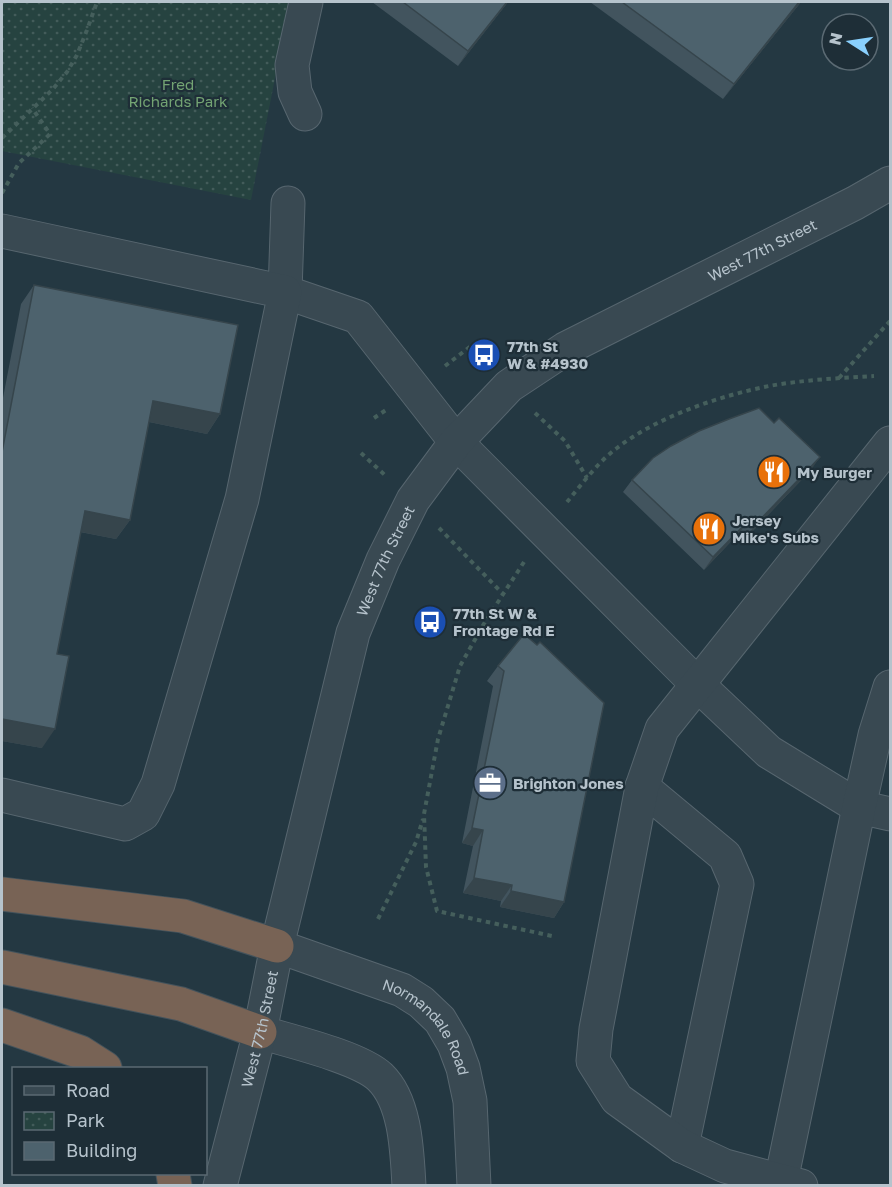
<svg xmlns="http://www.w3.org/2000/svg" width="892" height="1187" font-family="'Golos Text',sans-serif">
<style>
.park{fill:url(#park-dots)}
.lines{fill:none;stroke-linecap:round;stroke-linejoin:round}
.minor-casing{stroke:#57666f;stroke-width:35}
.highway-casing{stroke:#44535c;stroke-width:35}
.path{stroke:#455f5c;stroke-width:4;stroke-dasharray:4.5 4.5;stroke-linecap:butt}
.minor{stroke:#394952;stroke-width:33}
.highway{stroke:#786355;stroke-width:33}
.wall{fill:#42545e}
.shaded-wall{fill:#36454c}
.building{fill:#4d626d;stroke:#36454c;stroke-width:1.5}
.labels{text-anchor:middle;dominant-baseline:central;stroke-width:4.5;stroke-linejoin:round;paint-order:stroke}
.park-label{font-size:15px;fill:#73a373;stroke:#1e2e37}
.street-label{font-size:15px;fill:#b6c3cc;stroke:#1e2e37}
.poi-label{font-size:15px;font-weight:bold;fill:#b6c3cc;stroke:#1e2e37;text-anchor:start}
</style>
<defs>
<pattern id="park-dots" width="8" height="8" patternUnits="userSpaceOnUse" patternTransform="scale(1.5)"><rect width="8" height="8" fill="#264340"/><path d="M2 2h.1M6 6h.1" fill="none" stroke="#435c5a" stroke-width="1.8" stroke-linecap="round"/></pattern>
</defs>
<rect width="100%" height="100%" fill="#243842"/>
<path class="park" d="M2,2H290L251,200L2,151Z"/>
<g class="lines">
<g class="minor-casing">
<g id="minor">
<path d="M305,114L295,92L292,65L306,2"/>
<path d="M288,203L285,292L358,317L456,442L697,684L769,752L859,807L890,814"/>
<path d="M2,231L285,292L242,499L158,784L143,814L125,824L2,795"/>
<path d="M642,787L725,856L737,884L682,1146"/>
<path id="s1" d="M277,946L402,990L421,1002L440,1020L454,1044L463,1068L470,1101L474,1186"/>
<path d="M260,1032C289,1041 359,1057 380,1077C406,1102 407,1152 409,1186"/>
<path d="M781,1181L859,807L875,735L890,687"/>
<path id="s2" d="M220,1186L260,1032L277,946L353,633L383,560L413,500L456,442L509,386L565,349L855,203L890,183"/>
<path d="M801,1186L725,1166L682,1146L617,1099L593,1061L596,1029L642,787L662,729L890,443"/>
</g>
</g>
<g class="highway-casing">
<g id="highway">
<path d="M2,894L183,916L277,946"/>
<path d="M2,967L181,1004L260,1032"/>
<path d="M2,1025L80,1052L105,1068"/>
<path d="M173,1174L175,1186"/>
</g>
</g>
<g class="path">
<path d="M2,138L53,89L67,72L77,55L87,30L97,2"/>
<path d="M2,193L19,163L50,134L32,108"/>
<path d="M445,366L471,346L484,360"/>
<path d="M839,378L890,321"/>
<path d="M535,413L565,441L587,478"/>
<path d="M374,418L386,410"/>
<path d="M361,453L387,477"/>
<path d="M567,502C582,484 598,462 617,448C657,417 719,396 769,386C802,380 840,378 874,376"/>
<path d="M439,528L503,594"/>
<path d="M524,562L485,622L460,666L438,739L424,814L426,867L437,911L552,936"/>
<path d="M378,919L416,842L423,819"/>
</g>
<use href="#minor" class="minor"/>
<use href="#highway" class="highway"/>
</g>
<g class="wall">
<path d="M372,2H508L458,66Z"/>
<path d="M590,2H801L723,99Z"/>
<path d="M34,285L220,414L207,434L149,422L130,520L116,539L80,532L57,654L42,748L2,741V403L21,304Z"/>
<path d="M811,470L746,538L740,532L704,570L623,492L632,480Z"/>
<path d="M524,634L564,902L554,918L500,907L501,901L463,893L473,846L462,843L493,686L487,681L498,666Z"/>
</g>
<g class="shaded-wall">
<path d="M507,2H508L458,66L468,51Z"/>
<path d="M799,2H801L723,99L734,84Z"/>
<path d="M153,401L220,414L207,434L140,420Z"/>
<path d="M820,457L811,470L746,538L755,525Z"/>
<path d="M85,511L130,520L116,539L71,530Z"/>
<path d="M749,520L740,532L704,570L713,557Z"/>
<path d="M2,719L55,729L42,748L2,741Z"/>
<path d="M472,828L483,830L473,846L462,843Z"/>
<path d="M474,878L512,885L501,901L463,893Z"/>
<path d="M511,891L564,902L554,918L500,907Z"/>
</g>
<g class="building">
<path d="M403,2H507L468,51Z"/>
<path d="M622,2H799L734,84Z"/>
<path d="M34,285L238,325L220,414L153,401L130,520L85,511L57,654L69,656L55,729L2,719V452Z"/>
<path d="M759,408L774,423L779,418L820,457L755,525L749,520L713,557L632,480L653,458L671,446L699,431L729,419Z"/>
<path d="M524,634L537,645L540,642L604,703L564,902L511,891L512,885L474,878L483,830L472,828L504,671L498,666Z"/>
</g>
<defs>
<g id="bus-disc" transform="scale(1.725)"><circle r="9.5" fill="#1a4fb4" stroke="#1e2e37"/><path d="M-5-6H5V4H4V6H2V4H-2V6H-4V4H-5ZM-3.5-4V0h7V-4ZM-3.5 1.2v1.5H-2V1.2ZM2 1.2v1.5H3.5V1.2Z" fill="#fff"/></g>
<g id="restaurant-disc" transform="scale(1.725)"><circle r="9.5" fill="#e8710a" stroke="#1e2e37"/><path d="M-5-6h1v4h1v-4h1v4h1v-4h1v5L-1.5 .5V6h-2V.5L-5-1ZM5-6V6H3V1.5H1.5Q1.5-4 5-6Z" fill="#fff"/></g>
<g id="office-disc" transform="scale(1.725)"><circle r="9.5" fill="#5c6f8a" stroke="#1e2e37"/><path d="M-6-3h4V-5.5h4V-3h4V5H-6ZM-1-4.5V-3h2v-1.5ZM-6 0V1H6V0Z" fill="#fff"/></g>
</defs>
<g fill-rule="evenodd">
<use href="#bus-disc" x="484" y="355"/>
<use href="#restaurant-disc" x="774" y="472"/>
<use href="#restaurant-disc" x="709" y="529"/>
<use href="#bus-disc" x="430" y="622"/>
<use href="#office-disc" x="490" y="783"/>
</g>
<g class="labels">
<g class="park-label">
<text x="178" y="84">Fred<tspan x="178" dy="17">Richards Park</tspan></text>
</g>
<g class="street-label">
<text stroke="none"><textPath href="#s2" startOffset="1152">West 77th Street</textPath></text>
<text stroke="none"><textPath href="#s2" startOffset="648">West 77th Street</textPath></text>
<text stroke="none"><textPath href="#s2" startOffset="162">West 77th Street</textPath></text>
<text stroke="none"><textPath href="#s1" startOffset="177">Normandale Road</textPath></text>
</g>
<g class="poi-label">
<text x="507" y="346">77th St<tspan x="507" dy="17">W &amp; #4930</tspan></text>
<text x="797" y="472">My Burger</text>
<text x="732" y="520">Jersey<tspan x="732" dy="17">Mike's Subs</tspan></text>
<text x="453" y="613">77th St W &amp;<tspan x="453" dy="17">Frontage Rd E</tspan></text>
<text x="513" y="783">Brighton Jones</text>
</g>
</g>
<rect width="892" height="1187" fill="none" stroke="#b6c3cc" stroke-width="6"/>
<rect x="12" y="1067" width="195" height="108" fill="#1e2e37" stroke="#5b6a73" stroke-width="1.5"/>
<rect x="24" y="1086" width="30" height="9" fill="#394952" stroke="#5b6a73" stroke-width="1.5"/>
<text x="66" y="1097" font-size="18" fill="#b6c3cc">Road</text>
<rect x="24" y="1112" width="30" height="18" fill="url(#park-dots)" stroke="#5b6a73" stroke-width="1.5"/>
<text x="66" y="1127" font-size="18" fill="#b6c3cc">Park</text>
<rect x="24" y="1142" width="30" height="18" fill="#4d626d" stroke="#5b6a73" stroke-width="1.5"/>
<text x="66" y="1157" font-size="18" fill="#b6c3cc">Building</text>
<g transform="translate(850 42) rotate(282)"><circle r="28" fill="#1e2e37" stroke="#5b6a73" stroke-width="1.5"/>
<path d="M0-4.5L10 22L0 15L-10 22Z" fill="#89d0fd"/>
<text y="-9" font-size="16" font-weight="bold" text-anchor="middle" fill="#b6c3cc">N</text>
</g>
</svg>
